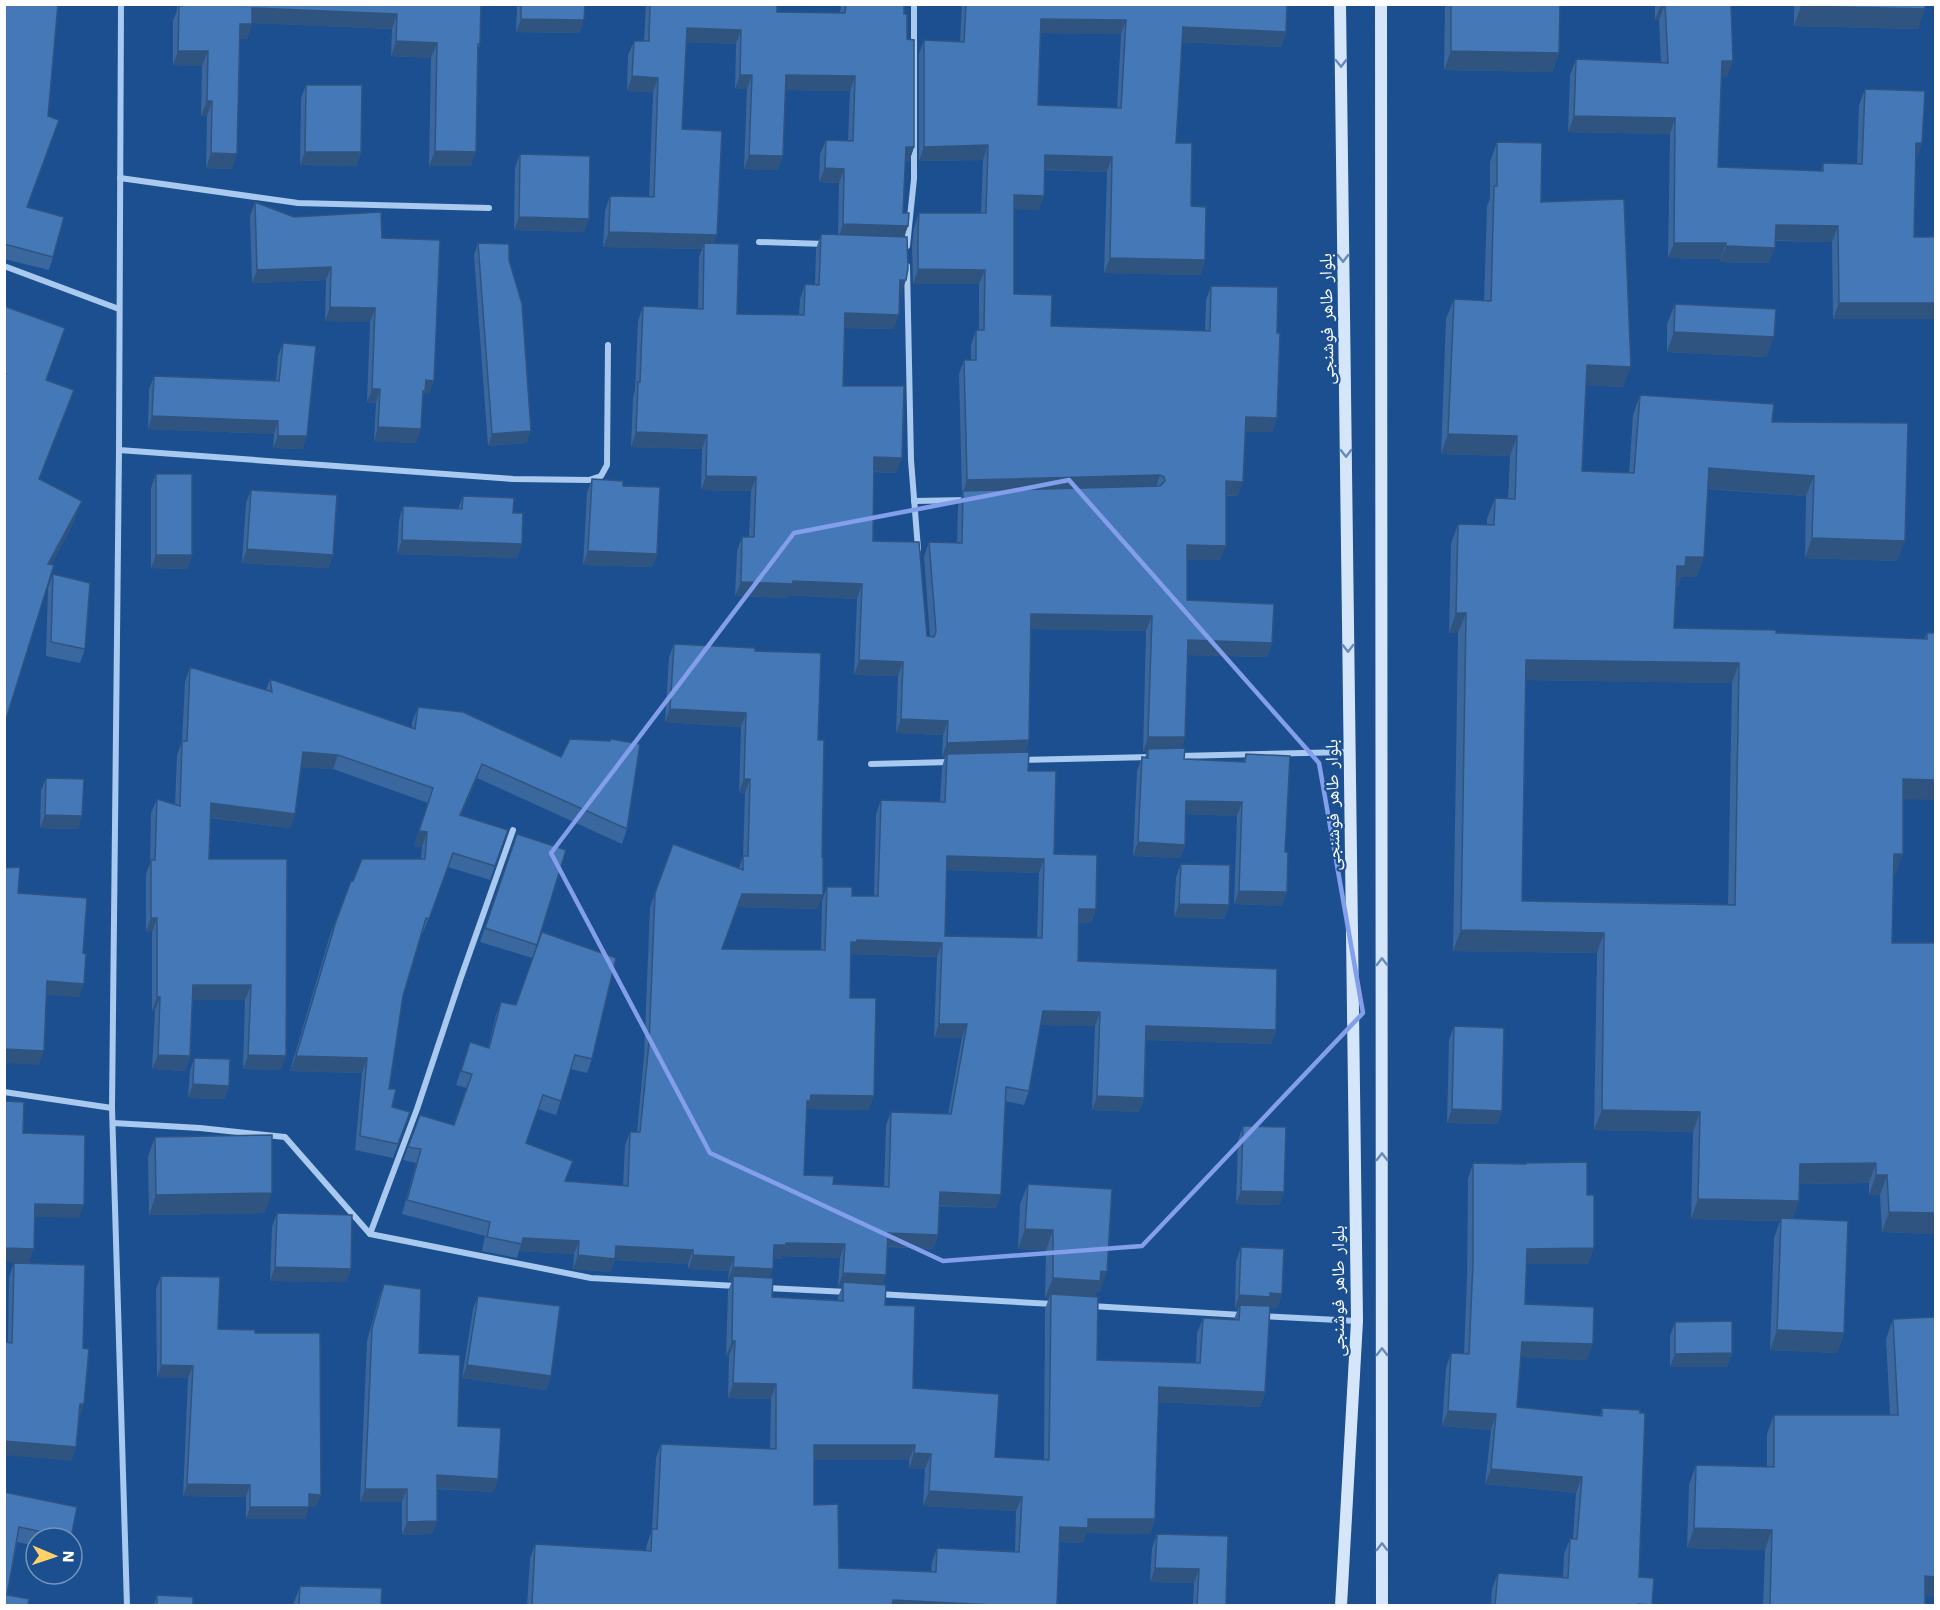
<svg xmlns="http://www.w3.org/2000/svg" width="1940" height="1610" font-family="'Work Sans','Noto Naskh Arabic',sans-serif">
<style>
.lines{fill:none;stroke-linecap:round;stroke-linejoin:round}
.street{stroke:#a9c9ee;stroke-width:6}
.secondary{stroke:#d6e6fa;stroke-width:12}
.wall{fill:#3a679d;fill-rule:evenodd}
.shaded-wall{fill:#305480}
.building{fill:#4478b7;stroke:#305480;stroke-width:1.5;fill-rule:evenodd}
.oneway{stroke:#668bba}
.marked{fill:none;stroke:#839eea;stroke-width:4.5;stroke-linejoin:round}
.labels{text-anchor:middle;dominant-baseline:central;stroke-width:4.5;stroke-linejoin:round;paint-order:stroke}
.street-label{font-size:18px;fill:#fff;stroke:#1b4f8f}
</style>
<rect width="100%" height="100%" fill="#1b4f8f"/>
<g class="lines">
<g class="street">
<path d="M121,4L119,450L112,1108L127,1606"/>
<path d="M120,178L298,203L489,208"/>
<path d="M759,242L825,244"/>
<path d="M907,246L914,179V4"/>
<path d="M4,266L119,309"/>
<path d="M907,266L911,460L918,549"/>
<path d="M119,450L513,479L589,480L601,476L607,465L608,345"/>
<path d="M914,501L968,500"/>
<path d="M1179,756L1349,752"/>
<path d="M1020,760L1151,757"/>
<path d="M871,764L950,762"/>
<path d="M4,1092L112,1108"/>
<path d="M113,1123L200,1128L285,1137L370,1234L591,1278L736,1286"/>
<path d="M370,1234L417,1109L460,980L513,830"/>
<path d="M767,1288L847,1292"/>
<path d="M878,1294L1053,1304"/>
<path d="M1091,1306L1242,1315"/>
<path d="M1261,1316L1357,1321"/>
</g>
<g class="secondary">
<path d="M1340,4L1357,1321L1341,1606"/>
<path d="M1381,4L1382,1606"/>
</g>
</g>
<g class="wall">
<path d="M4,4L27,207L53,257L49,270L4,259Z"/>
<path d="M177,4H481L480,44L478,50L471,166H429L431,58L391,56L392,29L252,23L247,39H240L232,169L206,168L207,116H201L202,66L173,65V21L177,10Z"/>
<path d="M517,4H585L580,33L516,32Z"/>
<path d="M646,4H777V12L840,13L841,4H904V14L907,39L914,147L909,162H905L903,213L908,226L904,237L901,294H900L894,329L845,328L843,386L896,473L873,472V541L927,636L930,637L924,557L929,542L957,543L958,506L962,495L959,374L964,360H971V345L976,330H979V284H913L912,246L914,228L919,213H981L983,160L919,161V54L924,40L960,41L962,4H1287L1286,32L1281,47L1182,42L1176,143L1191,206L1205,260L1200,275L1104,273L1107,172L1045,170L1039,210L1014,209V294L1051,326L1205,331L1206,300L1211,286L1277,333V418L1272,432H1245L1238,496H1226L1220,560H1187V600L1272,643L1267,657L1188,655L1185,737L1181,748L1184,759L1243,762L1246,754L1282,906L1234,904L1237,816L1186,814L1185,845L1180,858L1133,856L1137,771L1142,757H1145L1147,752H1143L1146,631L1031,629L1029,740L1025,752L1028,771L1054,854L1096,909L1091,923H1079L1078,961L1276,1030L1271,1044L1146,1040L1144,1098L1139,1112L1092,1110L1095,1026L1040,1025L1029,1091L1024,1105L1005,1101L996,1208L939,1206L938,1235L933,1249L887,1247L883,1285L885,1305L913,1388L995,1457L1044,1460L1045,1309L1049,1298H1045L1046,1250L1018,1249L1020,1204L1028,1184L1100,1292L1097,1291L1095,1296L1097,1360L1196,1363L1197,1333L1203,1318L1234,1319L1238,1309H1235L1236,1261L1241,1247L1282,1294L1277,1308L1270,1307L1265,1392L1260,1407L1158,1402L1155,1519L1150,1534L1086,1533L1083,1543L1060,1542L1057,1605H527L530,1559L535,1544L646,1550L647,1544L652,1530L656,1458L661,1444L770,1449L771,1399L728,1398L729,1356H726L728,1291L732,1281L728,1280L729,1271L688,1269V1264L615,1260L610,1272L573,1269L574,1254L519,1251L517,1258L482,1251L485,1236L402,1214L416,1163L403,1160L420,1115L453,1125L467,1088L456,1085L470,1042L488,1048L496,1015L501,1002L592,1059L587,1073L571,1069L556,1115L538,1109L526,1143L566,1181L623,1186L625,1145L630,1132H637L644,1057L650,907L673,844L739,868L743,856L745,793L739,792L741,727L665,722L669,657L674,644L755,651L818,740V909L737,907L722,949L821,950L822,901L827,887L852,896H874L876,814L881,800L940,802L942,767L945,757H942L943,735L896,733L898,676L854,675L857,599L789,595L787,598L735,596L737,551L742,537H749L751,491L701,490L702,449L631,447L633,397L635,390L638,321L643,306L698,309L699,257L702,249L603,247L605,211L610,196L649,197L653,92L627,91L628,55L634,41H644ZM1041,33L1121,34L1117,108L1038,105ZM686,42L736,44L735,89H747L744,169L778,170L785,90L850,91L848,140H826L820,154L819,182L839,183L838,235L821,234L816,249L815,284H805L800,299L799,315L737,314L714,243L682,129ZM947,870L1039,873L1037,938L945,936ZM853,954L937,957L934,1038H962L948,1114L891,1112L886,1125L884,1187L833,1184L804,1175L806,1112L807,1109L869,1110L850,998L851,956H852ZM782,1256L840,1258L838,1287H842L838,1297V1300L772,1297L770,1278L773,1259H781ZM814,1460H909V1468L925,1469L923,1506L1016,1511L1015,1551L937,1548L932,1562L931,1572L839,1568L814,1505Z"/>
<path d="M1445,4H1560L1559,53L1552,72L1444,70Z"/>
<path d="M1655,4H1731L1727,77H1721L1718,167L1821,171L1823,163L1857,164L1859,105L1865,89L1922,143L1916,159L1914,237H1935V319H1833L1832,242L1775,241L1769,263L1720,262L1721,259L1668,258L1670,134L1568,132L1570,75L1576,59L1661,62L1659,20H1655Z"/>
<path d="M1794,4H1925L1918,29L1794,26Z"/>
<path d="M1935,32V85H1934L1935,34Z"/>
<path d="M306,85L361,152L356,166L300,165L301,98Z"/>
<path d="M1497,142L1541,202L1623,387L1586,385L1582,471L1629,473L1633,415L1640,395L1772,422L1897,561L1805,558L1806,496L1708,489L1697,577H1681L1678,586H1676L1674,628L1924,639L1927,633H1935L1903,799V854L1895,874H1894L1892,943L1935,1234L1882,1232L1880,1195H1869V1183L1800,1184L1793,1219L1844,1333L1837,1353L1770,1350L1774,1238L1780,1221L1691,1219L1693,1132L1594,1130L1597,953L1453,951L1458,633H1449L1451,544L1458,524L1487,525V519L1495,498L1508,499L1510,456L1441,454L1446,319L1454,299L1484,301L1487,206L1490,198V162ZM1526,680L1732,683L1728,904L1522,901Z"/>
<path d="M520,154L584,232L514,230L515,168Z"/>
<path d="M255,202L294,217L382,238L429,394H424L422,400L416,443L374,441L376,403L367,402L370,322L325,321L326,280L252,283L250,216Z"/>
<path d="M478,243L509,260L527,443L488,446L474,255Z"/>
<path d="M1675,304L1767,357L1667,352V324Z"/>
<path d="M283,343L303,449L273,448L274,434L148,429L149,389L154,376L276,380L278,356Z"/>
<path d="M156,474L192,555L187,569L151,568V488Z"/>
<path d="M592,479L623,486L657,554L652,567L583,565L587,493Z"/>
<path d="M251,490L333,555L328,568L242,563L246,503Z"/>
<path d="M463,496L513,513L522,544L517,558L397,554L399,520L403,506L458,509Z"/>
<path d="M53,574L85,649L80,663L46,656L48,588Z"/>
<path d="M190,667L266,690L270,679L412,728V722L418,707L627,829L622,844L477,778L461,815L508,830L490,880L448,867L423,933H422L403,996L389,1089L392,1107L410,1112L393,1158L355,1150L362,1073L290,1071L330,935L351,881H353L421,859L422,847L414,846L428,803L333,769L301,767L295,814L290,828L211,818L209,859L281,1070L243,1069L245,1000H192L190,1056L185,1071L152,1069L155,1011H152V932H146V874L150,864L151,813L157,799L175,804L177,755L182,741L185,682Z"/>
<path d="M46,778L82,816L78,829L40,828L41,791Z"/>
<path d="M517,834L537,945L532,958L480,942Z"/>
<path d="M1181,864L1229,905L1224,919L1174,917L1176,877Z"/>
<path d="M1454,1026L1502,1111L1497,1124L1447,1123L1449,1040Z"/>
<path d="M194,1058L229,1086L224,1099L188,1098L190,1071Z"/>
<path d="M1243,1126L1284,1192L1279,1205L1236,1204L1238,1140Z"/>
<path d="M155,1137L265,1213L149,1215L148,1157Z"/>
<path d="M1473,1163L1587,1195L1588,1264H1527L1525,1304L1587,1360L1521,1357L1517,1407L1600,1416L1602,1408L1639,1577L1652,1605H1491L1492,1589L1498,1573L1563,1577L1564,1554L1570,1539H1573L1576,1493L1485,1484L1491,1430L1442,1426L1446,1368L1451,1353H1464L1467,1277L1468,1179Z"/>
<path d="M277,1213L351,1269L346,1282L270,1281L272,1227Z"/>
<path d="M14,1263L80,1418H79L76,1447L71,1461L8,1342L9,1277Z"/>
<path d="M161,1276L218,1329L255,1333L316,1507L309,1506L305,1519H246V1497L183,1496L188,1378L157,1377L156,1289Z"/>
<path d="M384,1284L419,1353L458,1426L498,1479L493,1492L437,1489V1521L432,1534L402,1535V1502H360L367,1341L379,1297Z"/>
<path d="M478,1296L551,1376L546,1390L462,1378L473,1309Z"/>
<path d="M1893,1319L1925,1596V1605H1763L1765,1550L1687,1548L1689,1485L1696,1465L1767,1467V1434L1774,1415H1890L1886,1339Z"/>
<path d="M1675,1322L1732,1353L1727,1367H1670V1336Z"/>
<path d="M4,1492L71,1538H36V1546L17,1542L7,1595L4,1605Z"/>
<path d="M1157,1534L1228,1536L1226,1605H1193L1194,1583L1150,1582L1152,1548Z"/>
<path d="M300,1586L381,1605H293Z"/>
<path d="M157,1595L193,1605H154Z"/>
</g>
<g class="shaded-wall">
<path d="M1661,4H1665L1659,20H1655Z"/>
<path d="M1801,6L1925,9L1918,29L1794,26Z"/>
<path d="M252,8L397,14L392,29L247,23Z"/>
<path d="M521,19L584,20L580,33L516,32Z"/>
<path d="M1041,19L1126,20L1121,34L1036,33Z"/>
<path d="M240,24H252L247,39H235Z"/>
<path d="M1183,27L1286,32L1281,47L1178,42Z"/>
<path d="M687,28L741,30L736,44L682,42Z"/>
<path d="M396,41L437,43L431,58L391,56Z"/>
<path d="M178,51H208L202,66L173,65Z"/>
<path d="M1451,51L1559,53L1552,72L1444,70Z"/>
<path d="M1722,61H1733L1727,77H1716Z"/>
<path d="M740,75H752L747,89H735Z"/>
<path d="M786,75L855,76L850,91L780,90Z"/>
<path d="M632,76L658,78L653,92L627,91Z"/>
<path d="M207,101H212L207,116H201Z"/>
<path d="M1574,116L1675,118L1670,134L1568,132Z"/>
<path d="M1916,143H1922L1916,159H1910Z"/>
<path d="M988,145L983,160L919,161L924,147Z"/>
<path d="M906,147H914L909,162H900Z"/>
<path d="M435,151L476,152L471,166H429Z"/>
<path d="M305,152H361L356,166L300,165Z"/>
<path d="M211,153L237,154L232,169L206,168Z"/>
<path d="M749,155L783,156L778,170L744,169Z"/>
<path d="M1045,155L1112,157L1107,172L1040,169Z"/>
<path d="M825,168L844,169L839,183L819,182Z"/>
<path d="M1014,195L1044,196L1039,210L1009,209Z"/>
<path d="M519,217L589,219L584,232L514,230Z"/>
<path d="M843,224L908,226L902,241L838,239Z"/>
<path d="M1776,225L1838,226L1832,242L1770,240Z"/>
<path d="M609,232L717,235L712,250L704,243L702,249L603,247Z"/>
<path d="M1674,243H1726L1721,259L1668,258Z"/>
<path d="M1726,246L1775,248L1769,263L1720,262Z"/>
<path d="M1110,258L1205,260L1200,275L1104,273Z"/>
<path d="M331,267L326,280L252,283L257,270Z"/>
<path d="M918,269L985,270L979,284H913Z"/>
<path d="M900,280H906L901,294H895Z"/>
<path d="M1839,303H1935V319H1833Z"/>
<path d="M330,307L375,308L370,322L325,321Z"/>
<path d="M845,313L899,315L894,329L840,328Z"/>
<path d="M1674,332L1774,337L1767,357L1667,352Z"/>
<path d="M1587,365L1631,367L1623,387L1579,385Z"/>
<path d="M426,380L434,381L429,394H424L420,405H418Z"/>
<path d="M372,389H380L376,403L367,402Z"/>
<path d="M152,416L278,421L274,434L148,429Z"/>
<path d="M1246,417L1277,418L1272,432H1240Z"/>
<path d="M378,427L421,429L416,443L374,441Z"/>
<path d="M531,431L527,443L488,446L492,434Z"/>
<path d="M636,432L707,435L702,449L631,447Z"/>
<path d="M1448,434L1517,436L1510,456L1441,454Z"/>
<path d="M278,436H307L303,449L273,448Z"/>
<path d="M874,457L902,458L896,473L868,471Z"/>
<path d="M1709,468L1814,476L1806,496L1702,488Z"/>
<path d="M1160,475L1155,490L963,491L962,495L967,480Z"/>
<path d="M706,476L756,477L751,491L701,490Z"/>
<path d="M1226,481L1243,482L1238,496L1221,495Z"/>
<path d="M82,501L74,523L40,586L48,564Z"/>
<path d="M1812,538L1905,541L1897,561L1805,558Z"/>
<path d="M402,540L522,544L517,558L397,554Z"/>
<path d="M1187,545L1226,546L1220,560H1182Z"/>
<path d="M247,549L333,555L328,568L242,563Z"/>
<path d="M588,551L657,554L652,567L583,565Z"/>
<path d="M156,555H192L187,569L151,568Z"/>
<path d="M1686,557H1704L1697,577H1681L1678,586H1669L1677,566Z"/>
<path d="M793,581L862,584L857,599L789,595L787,598L735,596L741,582Z"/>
<path d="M1456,613H1466L1458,633H1449Z"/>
<path d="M1031,614L1152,616L1146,631L1026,629Z"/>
<path d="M1188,640L1272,643L1267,657L1183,655Z"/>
<path d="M859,660L903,662L898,676L854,675Z"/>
<path d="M1526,660L1739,663L1732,683L1519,680Z"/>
<path d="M670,709L746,713L741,727L665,722Z"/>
<path d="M901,719L948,721L943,735L896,733Z"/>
<path d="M1148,737H1185L1180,751L1148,749L1147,752H1143Z"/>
<path d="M1029,740L1024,755L947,754L945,757H942L947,743Z"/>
<path d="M303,752L338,755L333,769L298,767Z"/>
<path d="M482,764L477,778L455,829L460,815Z"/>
<path d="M744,779H750L745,793L739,792Z"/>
<path d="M1903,779L1935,780V800L1896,799Z"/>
<path d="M1186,801L1242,802L1237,816L1181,814Z"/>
<path d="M211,803L295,814L290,828L206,817Z"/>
<path d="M45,815L82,816L78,829L40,828Z"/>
<path d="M419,831L427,832L422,847L414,846Z"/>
<path d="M1138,842L1185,845L1180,858L1133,856Z"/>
<path d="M1894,854H1903L1895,874H1887Z"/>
<path d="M947,856L1044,859L1039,873L942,870Z"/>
<path d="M1239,891L1287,892L1282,906L1234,904Z"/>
<path d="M742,894L823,895L818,909L737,907Z"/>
<path d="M1179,904L1229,905L1224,919L1174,917Z"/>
<path d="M1079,909H1096L1091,923H1074Z"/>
<path d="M151,918H157L152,932H146Z"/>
<path d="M1461,930L1604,933L1597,953L1453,951Z"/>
<path d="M857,940L942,943L937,957L853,954L852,956H846L851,942Z"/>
<path d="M47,981L84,984L79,997L42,995Z"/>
<path d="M193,985H251L245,1000H188Z"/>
<path d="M157,997H160L155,1011H152Z"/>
<path d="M1043,1011L1100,1012L1095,1026L1038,1025Z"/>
<path d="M939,1024H967L962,1038H934Z"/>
<path d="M1146,1026L1276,1030L1271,1044L1141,1040Z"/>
<path d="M4,1049L44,1051L39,1065L4,1063Z"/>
<path d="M158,1055L190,1056L185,1071L152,1069Z"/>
<path d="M248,1055L286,1056L281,1070L243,1069Z"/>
<path d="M296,1056L367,1058L362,1073L290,1071Z"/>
<path d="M193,1084L229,1086L224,1099L188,1098Z"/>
<path d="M811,1095L874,1096L869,1110L807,1109L805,1115L807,1101Z"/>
<path d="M1097,1096L1144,1098L1139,1112L1092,1110Z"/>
<path d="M1452,1109L1502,1111L1497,1124L1447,1123Z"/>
<path d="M1602,1110L1700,1112L1693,1132L1594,1130Z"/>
<path d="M1876,1163L1869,1183L1793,1184L1800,1164Z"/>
<path d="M1876,1175H1887L1880,1195H1869Z"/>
<path d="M1241,1191L1284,1192L1279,1205L1236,1204Z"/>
<path d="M940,1192L1001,1195L996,1208L935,1205Z"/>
<path d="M272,1193L265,1213L149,1215L156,1195Z"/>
<path d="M1698,1199L1799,1201L1792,1221L1781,1218L1780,1221L1691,1219Z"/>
<path d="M35,1204L84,1205L79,1218L30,1217Z"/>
<path d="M1889,1212L1935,1213V1234L1882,1232Z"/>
<path d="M1025,1229L1053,1230L1046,1250L1018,1249Z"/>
<path d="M888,1233L938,1235L933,1249L883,1246Z"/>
<path d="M523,1238L579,1241L574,1254L519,1251Z"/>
<path d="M786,1243L845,1244L840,1258L782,1256L781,1259H769L774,1245Z"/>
<path d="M616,1246L693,1250L688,1264L615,1260L610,1272L573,1269L578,1255Z"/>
<path d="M4,1248L34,1249L29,1263L4,1262Z"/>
<path d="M1594,1248L1588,1264H1522L1527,1249Z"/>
<path d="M693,1255L734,1257L729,1271L688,1269Z"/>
<path d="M275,1267L351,1269L346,1282L270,1281Z"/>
<path d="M733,1267L773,1269L768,1283L733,1276L732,1281L728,1280Z"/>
<path d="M1101,1271L1107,1272L1100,1292L1097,1291L1093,1301L1051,1294L1049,1298H1045L1053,1278Z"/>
<path d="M843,1273L886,1275L881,1289L843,1282L842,1287H838Z"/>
<path d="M1270,1293L1282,1294L1277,1308L1240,1305L1238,1309H1235L1239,1295Z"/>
<path d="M1777,1330L1844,1333L1837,1353L1770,1350Z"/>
<path d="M732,1341H735L729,1356H726Z"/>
<path d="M1522,1342L1593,1344L1587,1360L1517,1357Z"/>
<path d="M1732,1353L1727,1367H1670L1675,1354Z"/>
<path d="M161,1365L193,1366L188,1378L157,1377Z"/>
<path d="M467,1365L551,1376L546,1390L462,1378Z"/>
<path d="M733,1383L776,1384L771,1399L728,1398Z"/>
<path d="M1159,1387L1265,1392L1260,1407L1153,1402Z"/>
<path d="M80,1404H84L80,1418L75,1417Z"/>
<path d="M1448,1411L1496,1414L1491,1430L1442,1426Z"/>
<path d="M4,1441L76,1447L71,1461L4,1455Z"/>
<path d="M814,1445H915L909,1460H809Z"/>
<path d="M914,1453L931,1454L925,1469L909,1468Z"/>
<path d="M1491,1469L1582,1477L1576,1493L1485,1484Z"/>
<path d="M437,1475L498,1479L493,1492L432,1488Z"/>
<path d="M187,1484L250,1485L246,1497L183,1496Z"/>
<path d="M365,1489H407L402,1502H360Z"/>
<path d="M929,1491L1022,1497L1016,1511L923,1506Z"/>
<path d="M309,1494L321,1495L316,1507L305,1506Z"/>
<path d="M250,1507H309L305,1519H246Z"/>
<path d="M1088,1519H1155L1150,1534L1086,1533L1083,1543L1055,1542L1060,1527Z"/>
<path d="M437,1521L432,1534L402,1535L407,1522Z"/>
<path d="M1694,1528L1772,1530L1765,1550L1687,1548Z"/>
<path d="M1155,1568L1199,1569L1194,1583L1150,1582Z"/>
<path d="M1925,1576L1935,1577V1597L1918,1596Z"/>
<path d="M893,1600L994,1605H891Z"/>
</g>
<g class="building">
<path d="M4,4H58L48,116L59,120L27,207L64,217L53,257L4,244Z"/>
<path d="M182,4H481L480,44H478L476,152L435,151L437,43L396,41L397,14L252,8V24H240L237,154L211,153L212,101H207L208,51H178L179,6H182Z"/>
<path d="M521,4H585L584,20L521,19Z"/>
<path d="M650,4H777V12L845,13L846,4H904V14H907V39L914,40V147H906L903,213H909L908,226L843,224L844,169L825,168L826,140L853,141L855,76L786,75L783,156L749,155L752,75H740L741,30L687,28L682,129L722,131L717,235L609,232L610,196L654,197L658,78L632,76L634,41H649Z"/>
<path d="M966,4H1287L1286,32L1183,27L1176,143H1192L1191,206L1206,207L1205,260L1110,258L1112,157L1045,155L1044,196L1014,195V294L1052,295L1051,326L1210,331L1211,286L1278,287L1277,333H1280L1277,418L1246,417L1243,482L1226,481V546L1187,545V600L1274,604L1272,643L1188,640L1185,737H1148L1152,616L1031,614L1029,740L947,743L948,721L901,719L903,662L859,660L862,584L793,581V584L741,582L742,537H754L756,477L706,476L707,435L636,432L638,382H640L643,306L703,309L704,243L739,244L737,314L804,315L805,284L819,285L821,234L907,237L908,269L906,280H900L899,315L845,313L843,386H904L902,458L874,457L873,541L919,542L927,636L934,637L936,632L929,542L962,543L963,491L1160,486L1165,481L1164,477L1160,475L967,480L964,360H976V330H984L985,270L918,269V232L919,213H986L988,145L924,147V40L964,42ZM1041,19L1126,20L1121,108L1038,105Z"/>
<path d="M1451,4H1560L1559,53L1451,51Z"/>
<path d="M1665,4H1731L1733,61H1722L1718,167L1823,171V163L1862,164L1865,89L1925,91L1922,143H1916L1914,237H1935V303H1839L1838,226L1776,225L1775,248L1726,246V243H1674L1675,118L1574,116L1576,59L1668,63Z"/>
<path d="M1801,4H1925V9L1801,6Z"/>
<path d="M306,85H362L361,152H305Z"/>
<path d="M1497,142L1542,143L1541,202L1624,199L1631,367L1587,365L1582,471L1634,473L1640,395L1774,404L1772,422L1908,423L1905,541L1812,538L1814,476L1709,468L1704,557H1686L1685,566H1677L1674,628L1776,630V633L1927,639V633H1935V780L1903,779V854H1894L1892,943H1935V1213L1889,1212L1887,1175H1876V1163L1800,1164L1799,1201L1698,1199L1700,1112L1602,1110L1604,933L1461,930L1466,613H1456L1458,524L1494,525L1495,498L1515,499L1517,436L1448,434L1454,299L1491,301L1494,186H1497ZM1526,660L1739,663L1735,905L1522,901Z"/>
<path d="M520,154L590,156L589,219L519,217Z"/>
<path d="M255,202L294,217L381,212L382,238L440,240L434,381L426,380L425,391H423L421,429L378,427L380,389H372L375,308L330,307L331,267L257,270Z"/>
<path d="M478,243L509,244V260L522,304L531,431L492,434Z"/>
<path d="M1675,304L1776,309L1774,337L1674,332Z"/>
<path d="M4,306L65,328L46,380L74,390L39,479L82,501L48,564L54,565L6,719L4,718V377L6,374L4,373Z"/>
<path d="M283,343L316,346L307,436H278V421L152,416L154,376L279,381Z"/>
<rect x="156" y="474" width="36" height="81"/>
<path d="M592,479L623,481V486L660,487L657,554L588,551Z"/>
<path d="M251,490L337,495L333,555L247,549Z"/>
<path d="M463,496L514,498L513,513H523L522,544L402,540L403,506L462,509Z"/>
<path d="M53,574L90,583L85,649L51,642Z"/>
<path d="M674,644L755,648V651L821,653L818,740H824L822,857H823V895L742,894L722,949L825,950L827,887H852V896H878L881,800L945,802L947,754L1029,752L1028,771H1056L1054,854L1097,855L1096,909H1079L1078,961L1277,969L1276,1030L1146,1026L1144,1098L1097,1096L1100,1012L1043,1011L1029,1091L1006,1087L1001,1195L940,1192L938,1235L888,1233L886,1275L843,1273L845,1244L786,1243V1245H774L773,1269L733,1267L734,1257L693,1255V1250L616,1246L615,1259L578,1255L579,1241L523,1238L522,1244L487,1237L490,1222L407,1200L421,1149L408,1147L420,1115L454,1125L472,1074L461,1071L470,1042L489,1048L501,1002L516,1005L542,932L616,958L592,1059L575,1055L561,1101L543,1095L526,1143L573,1161L565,1181L628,1186L630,1132H640L649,1043L655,893L673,844L743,870V856H748L750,779H744L746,713L670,709ZM947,856L1044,859L1042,938L945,936ZM857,940L942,943L939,1024H967L951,1114L891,1112L889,1187L833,1184L834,1176L804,1175L807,1101H810L811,1095L874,1096L876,998H850L851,942H857Z"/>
<path d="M190,667L272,692L270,679L415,729L418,707L463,712L561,757L570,739L610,741L611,739L640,744L627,829L482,764L460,815L508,830L495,866L453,853L429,919L426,918L403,996L389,1089H396L392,1107L410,1112L398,1144L360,1136L367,1058L296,1056L336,921L351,881H353L362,859H425L427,832L419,831L433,788L338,755L303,752L295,814L211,803L209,859H287L286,1056L248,1055L251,985H193L190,1056L158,1055L160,997H157V918H151V860H155L157,799L180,806L182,741H187Z"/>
<path d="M1185,748L1184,759L1245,762L1246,754L1290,756L1285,852H1288L1287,892L1239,891L1242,802L1186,801L1185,845L1138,842L1142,757L1148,758V749Z"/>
<path d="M46,778L84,779L82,816L45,815Z"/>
<path d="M517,834L566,850L537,945L485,928Z"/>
<path d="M1181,864L1230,865L1229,905L1179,904Z"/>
<path d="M20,867L18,893L87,898L83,953L86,954L84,984L47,981L44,1051L4,1049V868Z"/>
<path d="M1454,1026L1504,1028L1502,1111L1452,1109Z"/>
<path d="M194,1058L230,1059L229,1086L193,1084Z"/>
<path d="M4,1101L24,1102L23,1133L85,1135L84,1205L35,1204L34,1249L4,1248Z"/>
<path d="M1243,1126L1286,1127L1284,1192L1241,1191Z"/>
<path d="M272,1135V1193L156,1195L155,1137Z"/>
<path d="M1587,1162V1195H1594V1248L1527,1249L1525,1304L1594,1307L1593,1344L1522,1342L1517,1407L1602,1416V1408L1640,1410V1413H1645L1639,1577L1654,1578L1652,1605L1638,1604V1605H1495L1498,1573L1568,1578L1570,1539H1577L1582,1477L1491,1469L1496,1414L1448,1411L1451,1353L1469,1354L1473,1262V1163L1526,1164V1163Z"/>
<path d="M1028,1184L1112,1189L1107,1272L1101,1271L1100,1281L1053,1278V1230L1025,1229Z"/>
<path d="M277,1213L352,1215L351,1269L275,1267Z"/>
<path d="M1781,1218L1848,1221L1844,1333L1777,1330Z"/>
<path d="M1241,1247L1284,1249L1282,1294L1270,1293V1297L1239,1295Z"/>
<path d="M14,1263L85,1265L83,1348L89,1349L84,1404H80L76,1447L4,1441V1342L12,1343Z"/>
<path d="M161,1276L220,1277L218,1329L255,1330V1333H320L321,1495L309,1494V1507H250V1485L187,1484L193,1366L161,1365Z"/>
<path d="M733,1276L773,1278L772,1297L843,1301V1282L886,1285L885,1305L915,1306L913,1388L999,1394L995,1457L1049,1460L1051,1294L1098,1297L1097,1360L1200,1363L1203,1318L1239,1320L1240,1305L1270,1306L1265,1392L1159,1387L1155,1519H1088V1528L1060,1527L1057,1605H994L893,1600L892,1605H532L535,1544L651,1551L652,1529H657L661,1444L776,1449V1384L733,1383L735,1341H732ZM814,1445H915L914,1453L931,1454L929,1491L1022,1497L1019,1552L937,1548L936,1572L839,1568L838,1504L814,1505Z"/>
<path d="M384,1284L421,1289L419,1353L460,1355L458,1426L501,1428L498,1479L437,1475V1521L407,1522V1489H365L372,1328Z"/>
<path d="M478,1296L560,1306L551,1376L467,1365Z"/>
<path d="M1935,1317V1577L1925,1576V1605H1770L1772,1530L1694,1528L1696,1465L1774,1467V1415H1898L1893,1319Z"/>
<path d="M1732,1321V1353L1675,1354V1322Z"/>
<path d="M4,1492L77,1507L71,1538L19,1527L7,1595L29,1599L28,1605H4Z"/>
<path d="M1157,1534L1228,1536L1226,1605H1197L1199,1569L1155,1568Z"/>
<path d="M300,1586L382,1588L381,1605H299Z"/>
<path d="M157,1595L193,1597V1605H157Z"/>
</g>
<defs><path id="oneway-chevron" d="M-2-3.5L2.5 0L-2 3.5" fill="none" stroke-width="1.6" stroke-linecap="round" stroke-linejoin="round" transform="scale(1.5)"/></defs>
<g class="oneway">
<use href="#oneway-chevron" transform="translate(1341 63) rotate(89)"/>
<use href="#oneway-chevron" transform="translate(1343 258) rotate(89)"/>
<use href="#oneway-chevron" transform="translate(1346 453) rotate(89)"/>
<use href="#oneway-chevron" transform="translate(1348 648) rotate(89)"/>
<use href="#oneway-chevron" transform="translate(1382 962) rotate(-90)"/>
<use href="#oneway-chevron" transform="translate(1382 1157) rotate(-90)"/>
<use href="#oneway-chevron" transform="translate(1382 1352) rotate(-90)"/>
<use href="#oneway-chevron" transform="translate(1382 1547) rotate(-90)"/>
</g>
<path class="marked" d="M1069,480L1319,763L1363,1013L1142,1246L943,1261L710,1153L551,853L794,533Z"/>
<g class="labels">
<g class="street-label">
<text transform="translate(1326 319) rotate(-91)">بلوار طاهر فوشنجی</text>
<text transform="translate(1332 805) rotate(-91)">بلوار طاهر فوشنجی</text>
<text transform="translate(1337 1291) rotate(-90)">بلوار طاهر فوشنجی</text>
</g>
</g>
<rect width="1940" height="1610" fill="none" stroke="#ffffff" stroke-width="12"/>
<g transform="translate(54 1556) rotate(92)"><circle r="28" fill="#1b4f8f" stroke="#7695bc" stroke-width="1.5"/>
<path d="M0-4.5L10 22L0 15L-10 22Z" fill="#ffd166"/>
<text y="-9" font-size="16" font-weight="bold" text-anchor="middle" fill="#ffffff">N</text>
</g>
</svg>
